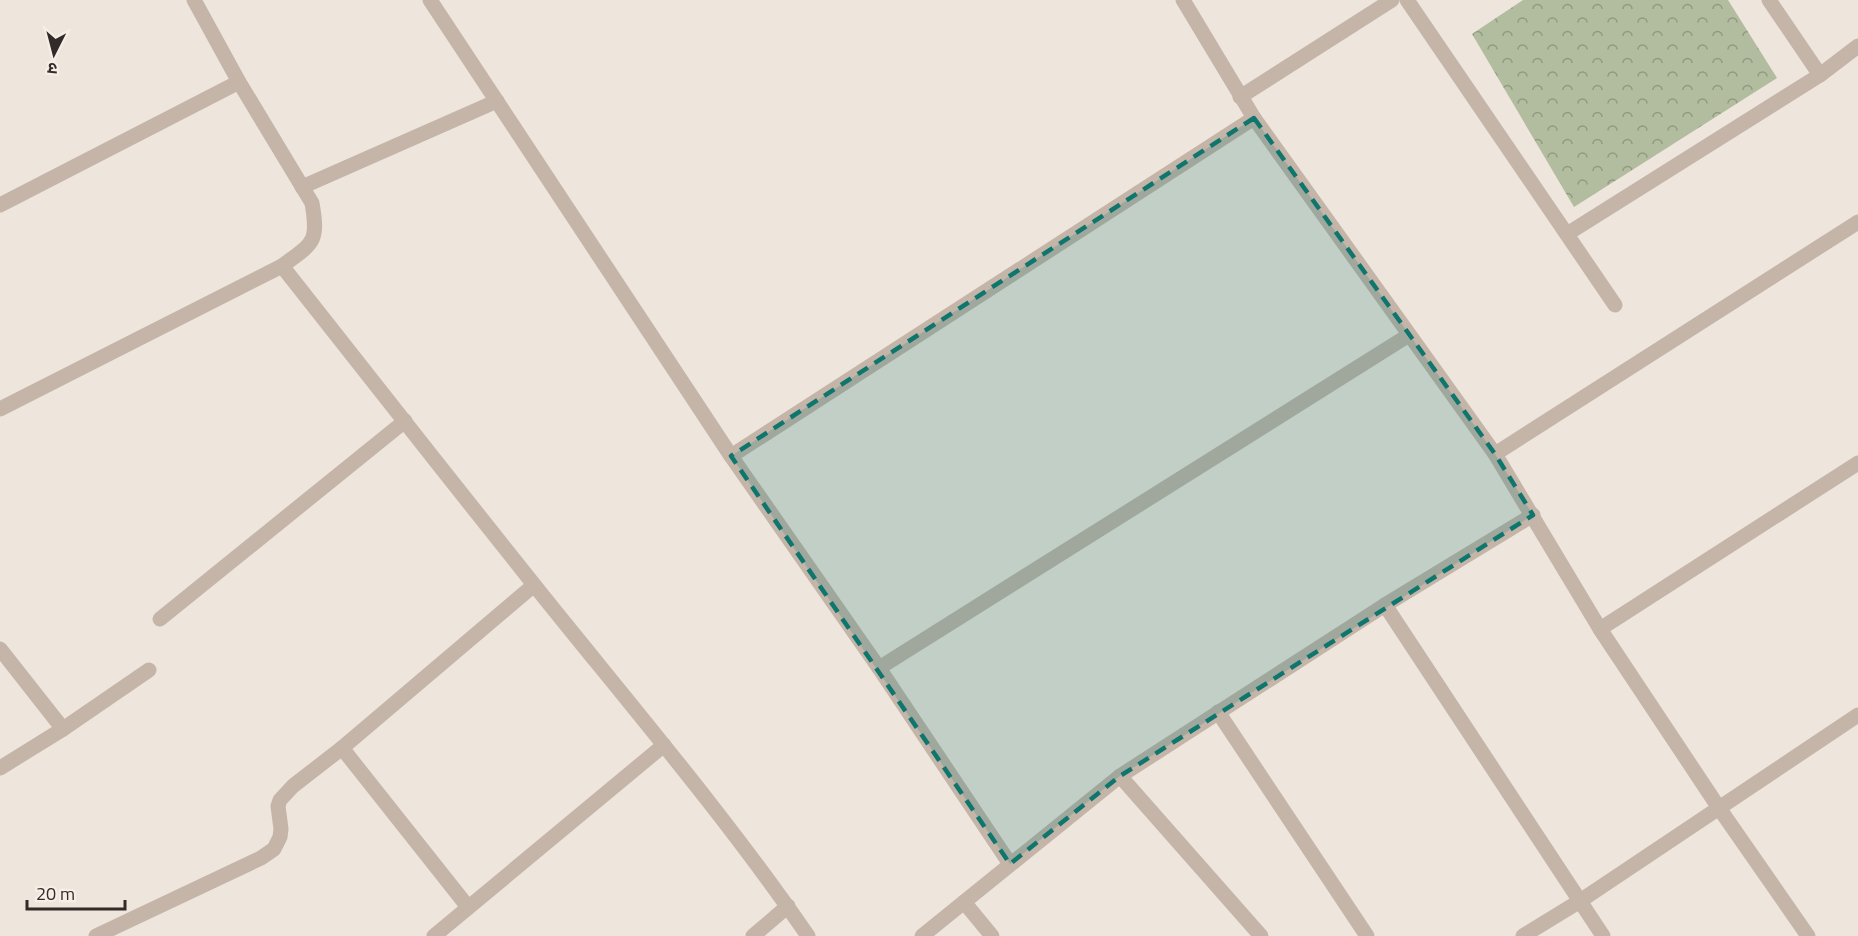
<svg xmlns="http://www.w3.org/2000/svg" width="1858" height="936" font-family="'Titillium Web','Noto Sans Devanagari',sans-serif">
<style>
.park{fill:url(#park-crowns)}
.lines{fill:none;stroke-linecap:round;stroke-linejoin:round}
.street{stroke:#c5b5a9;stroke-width:15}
.marked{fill:#0f766e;fill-opacity:0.2;stroke:#0f766e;stroke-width:4.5;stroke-dasharray:12 8;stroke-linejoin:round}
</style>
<defs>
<pattern id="park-crowns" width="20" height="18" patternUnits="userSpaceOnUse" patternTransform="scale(1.5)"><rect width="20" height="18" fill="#b2bc9e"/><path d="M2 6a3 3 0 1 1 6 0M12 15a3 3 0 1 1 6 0" fill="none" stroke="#919981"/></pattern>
</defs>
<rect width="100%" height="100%" fill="#eee5dc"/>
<path class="park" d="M1523,0H1728L1777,78L1574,207L1472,34Z"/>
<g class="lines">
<g class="street">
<path d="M430,0L731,456L879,668L1010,864"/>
<path d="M1183,0L1254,118L1495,454L1600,629L1719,808L1808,936"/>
<path d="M1407,0L1615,305"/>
<path d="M1769,0L1820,75"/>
<path d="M1240,97L1392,0"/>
<path d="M302,187L497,101"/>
<path d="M0,205L239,82"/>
<path d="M1567,234L1820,75L1858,46"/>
<path d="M282,266C366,372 450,480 535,586C627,701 724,814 808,936"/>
<path d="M0,409L282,266C313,243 319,243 312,203L239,82L194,0"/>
<path d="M1495,454L1858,222"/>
<path d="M731,456L1254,118"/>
<path d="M1385,605L1603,936"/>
<path d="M160,619L405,421"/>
<path d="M1600,629L1858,463"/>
<path d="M0,649L63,729"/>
<path d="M879,668L1409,335"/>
<path d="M1218,712L1367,936"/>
<path d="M342,748L468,907"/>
<path d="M0,768L63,729L149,670"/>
<path d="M1120,776L1261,936"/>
<path d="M964,902L992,936"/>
<path d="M96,936L261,858L274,849L280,837L281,829L278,806L280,800L293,786L342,748L534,585"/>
<path d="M434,936L664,745"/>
<path d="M753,936L788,906"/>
<path d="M922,936L1120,776L1385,605L1533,515"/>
<path d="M1523,936L1580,901L1858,715"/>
</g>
</g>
<path class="marked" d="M1254,118L1495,454L1533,515L1120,776L1010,864L731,456Z"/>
<g transform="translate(54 54) rotate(186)" stroke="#f7efe7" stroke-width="4.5" paint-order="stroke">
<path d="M0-4.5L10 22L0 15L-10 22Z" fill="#332b28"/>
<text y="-9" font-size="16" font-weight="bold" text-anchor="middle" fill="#332b28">उ</text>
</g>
<path d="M27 900v9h98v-9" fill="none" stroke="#332b28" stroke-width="3"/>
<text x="36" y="900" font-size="18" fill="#332b28" stroke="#f7efe7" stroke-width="4.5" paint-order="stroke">20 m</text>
</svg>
